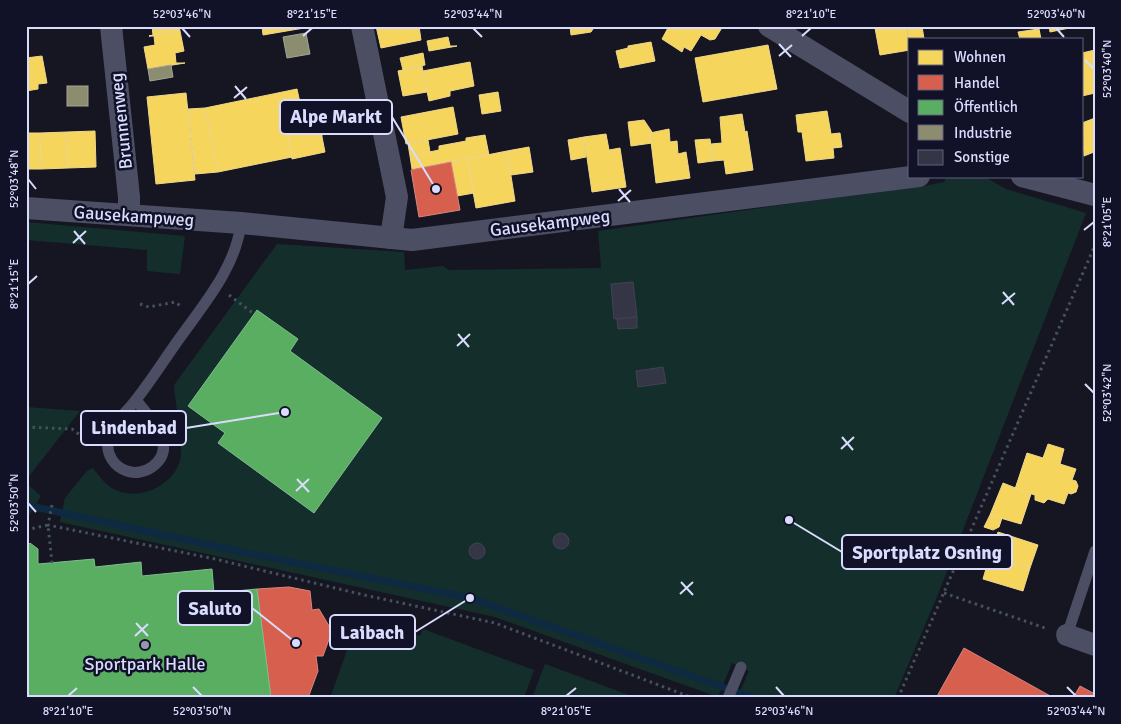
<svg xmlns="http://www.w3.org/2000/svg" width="1121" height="724" font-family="Signika,sans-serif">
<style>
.green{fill:#142e2b}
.homes{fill:#f6d55c;stroke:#eed78d}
.shops{fill:#d6604d;stroke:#d78582}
.public{fill:#5aae61;stroke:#80bc90}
.industry{fill:#8c8c6e;stroke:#a3a499}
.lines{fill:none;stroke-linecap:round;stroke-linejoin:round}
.stream{stroke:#0e2a43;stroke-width:7}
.building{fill:#343545;stroke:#424256}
.path{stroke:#44525b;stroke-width:3;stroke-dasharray:2.5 4;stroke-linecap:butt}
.lane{stroke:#4c4f63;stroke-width:11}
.street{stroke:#4c4f63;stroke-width:22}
.ticks{fill:none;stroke:#dadcfe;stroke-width:2}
.poi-dot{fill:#9597b1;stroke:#111128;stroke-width:2}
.labels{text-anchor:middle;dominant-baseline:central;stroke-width:5;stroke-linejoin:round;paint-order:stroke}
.street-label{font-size:18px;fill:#dadcfe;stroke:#111128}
.poi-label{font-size:18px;fill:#dadcfe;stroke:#111128}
.leader{fill:none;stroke:#dadcfe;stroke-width:2}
.callout-dot{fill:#dadcfe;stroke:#111128;stroke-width:2}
.callout{fill:#111128;stroke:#dadcfe;stroke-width:2}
.callout-label{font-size:19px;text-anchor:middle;font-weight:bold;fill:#dadcfe}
.neatline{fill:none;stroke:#dadcfe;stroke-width:2}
.ticks-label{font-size:12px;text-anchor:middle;fill:#dadcfe}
</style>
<rect width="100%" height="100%" fill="#161623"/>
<g class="green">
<path d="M947,176H983L1006,189L1086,213L937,597L894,698H737L749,671L732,663L718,697L495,617L60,522L65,498L87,471L93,468C100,477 107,487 118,491C141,500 172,486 180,461C184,446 175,402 174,385L277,244L404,252L405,270L443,266L448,270L601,268L598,231L866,193L924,186L944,182Z"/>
<path d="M26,222L185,236L180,274L147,271V250L26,240Z"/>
<path d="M26,407L80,411L26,480Z"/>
<path d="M26,483L41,496L26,520Z"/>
<path d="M360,614L420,636L423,629L534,670L524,698H330Z"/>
<path d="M545,664L637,698H532Z"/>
</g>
<g class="homes">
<path d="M152,26H179L180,31L149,36L153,35Z"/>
<path d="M262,26H328L310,29V27L263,35Z"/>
<path d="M376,26H419L421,40L381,48Z"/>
<path d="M570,26H595L591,32L571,35Z"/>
<path d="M669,26L673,28L675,26H723L715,39L710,40L701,35L691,51L684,47L682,52L662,39Z"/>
<path d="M884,26H906L910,50L880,55L875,28Z"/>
<path d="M922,26L924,39H910V45L907,28Z"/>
<path d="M1049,26H1079L1050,32Z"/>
<path d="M1039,29L1041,39H1020L1018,32Z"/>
<path d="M180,31L184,51L175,53L176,63H185L148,69L144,47L155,45L154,36H149Z"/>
<path d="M448,37L450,46H457L429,51L427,41Z"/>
<path d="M651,42L655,61L620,68L616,51L628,48V46Z"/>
<path d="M768,45L777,89L703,102L695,58Z"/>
<path d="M1095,50V93L1082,96V53Z"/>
<path d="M423,53L425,65L403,70L400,58Z"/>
<path d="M42,56L47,83L38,84V89L26,91V58Z"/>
<path d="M470,62L474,86L450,91V96L429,101L423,71Z"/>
<path d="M422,66L427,92L403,96L398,71Z"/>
<path d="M297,89L300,103L282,107L292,157L218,172L205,108Z"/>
<path d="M498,92L501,111L482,114L479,95Z"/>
<path d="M186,93L195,180L156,184L147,97Z"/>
<path d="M315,100L323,131H322V137L325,152L292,159L282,107Z"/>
<path d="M453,107L458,134L406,144L401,117Z"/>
<path d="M205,108L218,172L195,174L188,109Z"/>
<path d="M827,111L831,134L840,133L842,147L833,148L834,158L806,161L802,132H798L796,115Z"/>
<path d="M742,114L745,132L747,131L753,170L726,174L724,160L713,161L711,144L722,143L720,117Z"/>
<path d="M1095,118V155L1094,152L1084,156L1082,123Z"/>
<path d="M644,120L652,132L650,133L652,143L631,146L628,122Z"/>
<path d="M669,129L670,142L677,141L678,154L686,152L690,178L656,183L650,133Z"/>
<path d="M95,131L96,167L68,168L67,132Z"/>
<path d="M67,132L68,168L41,169L40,133Z"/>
<path d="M26,133H40L41,169H26Z"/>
<path d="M606,134L609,150L620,148L626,187L592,192L584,137Z"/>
<path d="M485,135L489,155L412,169L410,156L439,150V146L466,141V138Z"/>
<path d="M584,137L586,157L571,160L568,140Z"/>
<path d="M710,139L713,161L698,163L695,140Z"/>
<path d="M428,140L430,152L410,156L408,144Z"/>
<path d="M529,147L533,172L511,175L507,151Z"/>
<path d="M507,151L515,201L476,208L467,159Z"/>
<path d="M467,159L474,193L457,196L451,162Z"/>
<path d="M1048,444L1064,449L1060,464L1076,469L1072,480L1076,481L1078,486L1076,492L1071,494L1068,493L1064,504L1048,499L1044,503L1035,500V495L1015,489L1027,453L1043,458Z"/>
<path d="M1003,483L1031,494L1021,524L990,515Z"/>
<path d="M990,515L1002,518L999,527L993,530L984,527Z"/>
<path d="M998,532L1038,545L1030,568L990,555Z"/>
<path d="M990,555L1030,568L1023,591L983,579Z"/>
</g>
<g class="shops">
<path d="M451,162L460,210L419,217L411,170Z"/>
<path d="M289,587L310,591L312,610L319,609L332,631L323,656H316L318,671L308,698H271L257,589Z"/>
<path d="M964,648L1054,698H936Z"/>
<path d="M1080,686L1095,694V698H1073Z"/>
</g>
<g class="public">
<path d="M257,310L298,339L290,351L382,418L314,513L218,443L225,433L188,406Z"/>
<path d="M30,543L38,549V564L94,559L95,567L141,562L142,576L212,569L214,593L257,589L271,698H26V547Z"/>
</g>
<g class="industry">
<path d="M306,33L310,54L287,58L283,37Z"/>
<path d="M171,65L173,77L150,81L148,69Z"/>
<rect x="67" y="86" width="21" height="20"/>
</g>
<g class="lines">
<path class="stream" d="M26,505L238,551L470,598L754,698"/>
</g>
<g class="building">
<path d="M633,282L637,317L614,319L611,284Z"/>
<path d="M637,317V328L618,329L617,319Z"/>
<path d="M663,367L666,383L638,387L636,371Z"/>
<circle cx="561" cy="541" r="8"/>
<circle cx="477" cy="551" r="8"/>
</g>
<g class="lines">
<g class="path">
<path d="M229,295L254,314"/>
<path d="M140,304L149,307L175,302L182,307"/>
<path d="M26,427L72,429L91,443"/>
<path d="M52,505L48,525L215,559L364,595L495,623L693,698"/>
<path d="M26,530L48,525L52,563"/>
<path d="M944,593L1045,628"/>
<path d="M898,698L1095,245"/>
</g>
<g class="lane">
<path d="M136,400C150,418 180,447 152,467C145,472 135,474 127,471C114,467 106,454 108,441C109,426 126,413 135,401C151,381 164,360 179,339C204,304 236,267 241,223"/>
<path d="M1067,635L1095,551"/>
<path d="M728,698L741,667"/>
</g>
<g class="street">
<path d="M111,26L129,197V215"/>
<path d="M362,26L397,197L391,238"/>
<path d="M769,26L910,112"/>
<path d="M1022,176L1095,195"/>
<path d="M26,208L241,223L412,240L919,176"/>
<path d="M1067,635L1095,645"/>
</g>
</g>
<path class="ticks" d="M182,28L190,37M473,28L482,37M1056,28L1064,37M303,36L312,28M802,36L811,28M779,44L791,57M779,56L792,45M1085,60L1094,69M235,86L246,99M234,98L247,87M28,179L36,189M619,189L630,202M618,201L631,190M1084,230L1094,222M74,231L85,244M73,243L86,231M28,284L37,276M1003,292L1014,305M1002,304L1015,293M458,334L469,347M457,346L470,334M1085,384L1094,393M842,437L853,450M841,449L854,437M297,479L309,492M296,491L309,479M28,503L36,512M681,582L693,595M680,594L693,582M136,623L148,636M135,636L148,624M193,687L202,696M776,687L784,696M1067,687L1076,696M68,696L77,688M566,696L576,688"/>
<circle class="poi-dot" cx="145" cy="645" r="5"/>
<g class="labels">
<g class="street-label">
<text transform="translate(121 121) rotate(-96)">Brunnenweg</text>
<text transform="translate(134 216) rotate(4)">Gausekampweg</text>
<text transform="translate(550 223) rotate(-7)">Gausekampweg</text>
</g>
<g class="poi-label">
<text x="145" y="664">Sportpark Halle</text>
</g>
</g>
<path class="leader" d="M436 189L392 117M285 412L186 428M789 520L842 552M296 643L252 608M470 598L415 632"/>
<g class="callout-dot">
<circle cx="436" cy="189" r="5"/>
<circle cx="285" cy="412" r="5"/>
<circle cx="789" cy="520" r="5"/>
<circle cx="296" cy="643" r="5"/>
<circle cx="470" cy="598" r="5"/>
</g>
<g class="callout">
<rect x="280" y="100" width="112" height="34" rx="5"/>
<rect x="81" y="411" width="105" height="34" rx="5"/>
<rect x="842" y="535" width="170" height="34" rx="5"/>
<rect x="178" y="591" width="74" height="34" rx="5"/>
<rect x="330" y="615" width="85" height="34" rx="5"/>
</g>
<g class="callout-label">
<text x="336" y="123">Alpe Markt</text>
<text x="134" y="434">Lindenbad</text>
<text x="927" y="559">Sportplatz Osning</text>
<text x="215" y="615">Saluto</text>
<text x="372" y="639">Laibach</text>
</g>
<rect width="1121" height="724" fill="none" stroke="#111128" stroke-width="55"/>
<rect x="908" y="38" width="175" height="140" fill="#111128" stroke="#61627e"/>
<rect x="918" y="50" width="25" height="15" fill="#f6d55c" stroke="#61627e"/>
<text x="954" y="62" font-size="15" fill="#dadcfe">Wohnen</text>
<rect x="918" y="75" width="25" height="15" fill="#d6604d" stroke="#61627e"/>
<text x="954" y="88" font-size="15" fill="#dadcfe">Handel</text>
<rect x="918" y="100" width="25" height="15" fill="#5aae61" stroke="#61627e"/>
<text x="954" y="112" font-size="15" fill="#dadcfe">Öffentlich</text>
<rect x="918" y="125" width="25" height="15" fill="#8c8c6e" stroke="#61627e"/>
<text x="954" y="138" font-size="15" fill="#dadcfe">Industrie</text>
<rect x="918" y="150" width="25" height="15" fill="#343545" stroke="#61627e"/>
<text x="954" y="162" font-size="15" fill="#dadcfe">Sonstige</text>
<rect x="28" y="28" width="1066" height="668" class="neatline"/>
<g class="ticks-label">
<text x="182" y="18">52°03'46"N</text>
<text x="312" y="18">8°21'15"E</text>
<text x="473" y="18">52°03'44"N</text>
<text x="811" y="18">8°21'10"E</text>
<text x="1056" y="18">52°03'40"N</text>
<text transform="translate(1107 69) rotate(-90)" y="4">52°03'40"N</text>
<text transform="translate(14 179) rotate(-90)" y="4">52°03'48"N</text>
<text transform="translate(1107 222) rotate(-90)" y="4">8°21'05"E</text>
<text transform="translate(14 284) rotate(-90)" y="4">8°21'15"E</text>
<text transform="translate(1107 393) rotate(-90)" y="4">52°03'42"N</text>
<text transform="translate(14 503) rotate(-90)" y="4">52°03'50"N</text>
<text x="68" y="715">8°21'10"E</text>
<text x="202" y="715">52°03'50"N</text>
<text x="566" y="715">8°21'05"E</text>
<text x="784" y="715">52°03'46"N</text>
<text x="1076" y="715">52°03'44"N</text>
</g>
</svg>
